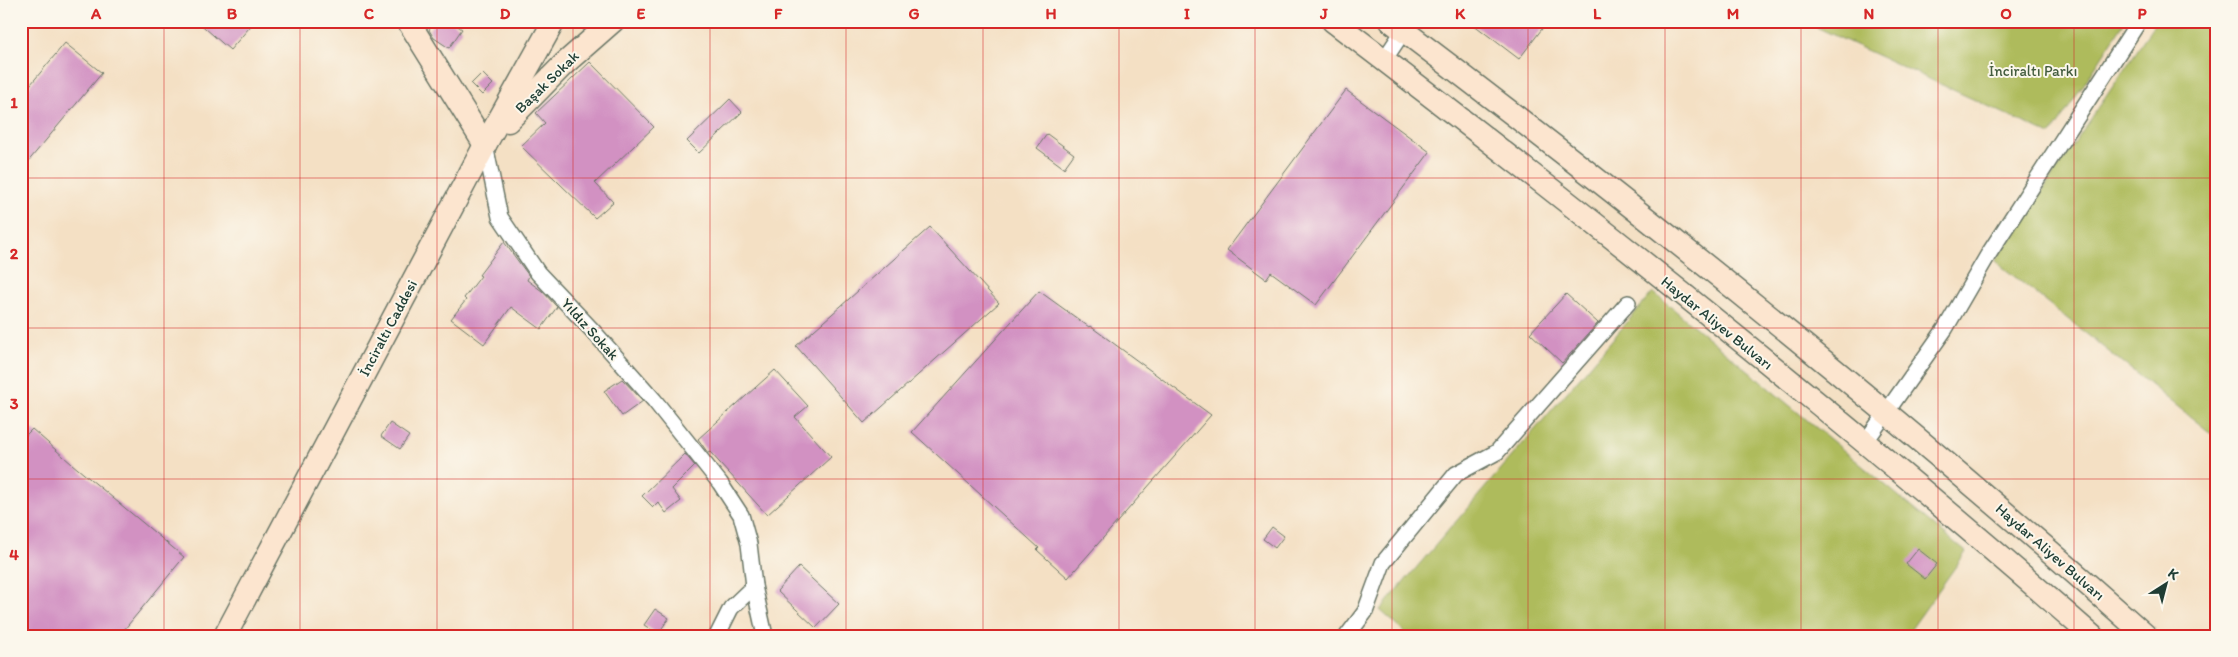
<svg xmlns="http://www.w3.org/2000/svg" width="2238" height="657" font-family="Itim,sans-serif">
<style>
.green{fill:#aebb5c;stroke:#667c48}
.building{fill:#d291c2}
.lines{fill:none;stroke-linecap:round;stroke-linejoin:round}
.street-casing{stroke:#6a7666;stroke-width:18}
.secondary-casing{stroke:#6a7666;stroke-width:25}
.street{stroke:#fff;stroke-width:15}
.secondary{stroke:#fce5cf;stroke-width:22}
.grid{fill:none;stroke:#d62828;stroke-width:1;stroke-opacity:0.55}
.labels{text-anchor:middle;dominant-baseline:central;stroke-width:4;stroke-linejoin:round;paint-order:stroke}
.park-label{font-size:15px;fill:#435c3e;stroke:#fbf7ec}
.street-label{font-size:15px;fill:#1f3d34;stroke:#fbf7ec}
.neatline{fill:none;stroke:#d62828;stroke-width:2}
.grid-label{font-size:16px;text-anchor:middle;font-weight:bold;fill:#d62828}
</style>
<rect width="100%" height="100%" fill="#fbf7ec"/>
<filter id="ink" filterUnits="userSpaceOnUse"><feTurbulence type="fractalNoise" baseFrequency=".02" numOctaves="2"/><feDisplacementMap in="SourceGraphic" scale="10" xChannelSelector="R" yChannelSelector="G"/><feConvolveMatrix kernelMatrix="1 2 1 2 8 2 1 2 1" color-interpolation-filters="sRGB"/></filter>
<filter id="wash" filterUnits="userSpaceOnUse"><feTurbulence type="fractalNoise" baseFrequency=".0096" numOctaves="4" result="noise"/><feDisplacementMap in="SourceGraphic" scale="20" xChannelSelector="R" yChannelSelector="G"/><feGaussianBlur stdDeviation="1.12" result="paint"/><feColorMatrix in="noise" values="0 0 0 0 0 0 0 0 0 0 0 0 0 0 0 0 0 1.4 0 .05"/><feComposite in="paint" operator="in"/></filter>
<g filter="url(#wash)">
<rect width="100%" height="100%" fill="#f4e0c4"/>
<g class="green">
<path d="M1803,21H2125L2051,135Z"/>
<path d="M2157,21H2217V438L1995,261Z"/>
<path d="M1653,292L1966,552L1906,636H1409L1380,610Z"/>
</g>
<g id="blocks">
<g class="building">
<path d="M197,21H255L230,50Z"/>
<path d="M435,21H450L462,29L449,48L434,38L429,30Z"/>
<path d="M1469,21H1548L1519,59Z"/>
<path d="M65,43L102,73L21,170V96Z"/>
<path d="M590,62L654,127L595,183L613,202L595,218L521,146L545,123L536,113Z"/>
<path d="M482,73L493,84L482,95L471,84Z"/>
<path d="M1346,90L1430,152L1316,305L1271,272L1266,279L1227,250Z"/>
<path d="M730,99L742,112L699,153L687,141Z"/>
<path d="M1047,134L1074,154L1064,168L1037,148Z"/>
<path d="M930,227L999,303L864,423L796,346Z"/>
<path d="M504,242L529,276L527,280L542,291L557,307L541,329L511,307L484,344L451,319L466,300L464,298L481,276L479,275Z"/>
<path d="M1039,291L1089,327L1090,326L1211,415L1068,578L1037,550L1039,548L912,432Z"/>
<path d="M1566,294L1598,323L1562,363L1530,333Z"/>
<path d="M775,370L808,406L795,417L831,457L767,515L710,452L708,453L698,439Z"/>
<path d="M622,379L643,401L622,416L604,391Z"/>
<path d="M390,423L409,436L400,449L381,436Z"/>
<path d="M32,429L72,464L184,557L119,636H21V440Z"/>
<path d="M685,454L695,466L672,489L681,501L666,513L658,502L653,507L642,496Z"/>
<path d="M1272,527L1284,536L1275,548L1263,539Z"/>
<path d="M1918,549L1937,564L1925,579L1906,564Z"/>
<path d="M799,567L839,604L816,628L777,591Z"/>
<path d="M655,609L669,618L658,634L644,625Z"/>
</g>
</g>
</g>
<g filter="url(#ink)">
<use href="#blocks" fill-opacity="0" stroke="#6a7666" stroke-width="1"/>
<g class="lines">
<g class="street-casing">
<g id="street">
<path d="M1384,60L1408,24"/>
<path d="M485,145L500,217L538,273L592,330L654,400L720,483L741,515L749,544L754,586L765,636"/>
<path d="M1866,441L1945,329L1988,255L2139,21"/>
<path d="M717,636L731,608L754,586"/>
<path d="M1347,636L1365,612L1383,563L1456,474L1497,452L1628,303"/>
</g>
</g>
<g class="secondary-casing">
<g id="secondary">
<path d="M408,21L485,145"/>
<path d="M1333,21C1592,218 1847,421 2092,636"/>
<path d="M1391,21C1650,217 1904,420 2146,636"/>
<path d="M508,121L564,64L613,21"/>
<path d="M225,636L485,145L554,21"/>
</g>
</g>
<use href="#street" class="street"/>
<use href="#secondary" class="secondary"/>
</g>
</g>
<path class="grid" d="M164,21V636M300,21V636M437,21V636M573,21V636M710,21V636M846,21V636M983,21V636M1119,21V636M1255,21V636M1392,21V636M1528,21V636M1665,21V636M1801,21V636M1938,21V636M2074,21V636M21,178H2217M21,328H2217M21,479H2217"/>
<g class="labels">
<g class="park-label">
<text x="2033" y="71">İnciraltı Parkı</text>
</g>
<g class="street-label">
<text transform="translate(547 82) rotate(-44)">Başak Sokak</text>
<text transform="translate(1717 323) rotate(39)">Haydar Aliyev Bulvarı</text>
<text transform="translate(388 328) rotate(-62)">İnciraltı Caddesi</text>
<text transform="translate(590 329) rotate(48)">Yıldız Sokak</text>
<text transform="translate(2050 552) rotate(41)">Haydar Aliyev Bulvarı</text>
</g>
</g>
<rect width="2238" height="657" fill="none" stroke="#fbf7ec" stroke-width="55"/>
<g transform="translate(2166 584) rotate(36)" stroke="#fbf7ec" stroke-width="4" paint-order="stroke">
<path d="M0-4L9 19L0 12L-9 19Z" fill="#1f3d34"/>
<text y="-8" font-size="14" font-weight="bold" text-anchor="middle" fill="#1f3d34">K</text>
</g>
<rect x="28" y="28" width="2182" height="602" class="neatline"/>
<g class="grid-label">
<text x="96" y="19">A</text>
<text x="232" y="19">B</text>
<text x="369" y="19">C</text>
<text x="505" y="19">D</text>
<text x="641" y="19">E</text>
<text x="778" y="19">F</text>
<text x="914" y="19">G</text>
<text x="1051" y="19">H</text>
<text x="1187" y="19">I</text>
<text x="1324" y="19">J</text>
<text x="1460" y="19">K</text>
<text x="1597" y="19">L</text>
<text x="1733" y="19">M</text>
<text x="1869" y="19">N</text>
<text x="2006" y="19">O</text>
<text x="2142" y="19">P</text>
<text x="14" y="108">1</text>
<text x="14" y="259">2</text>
<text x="14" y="409">3</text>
<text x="14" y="560">4</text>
</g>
</svg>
